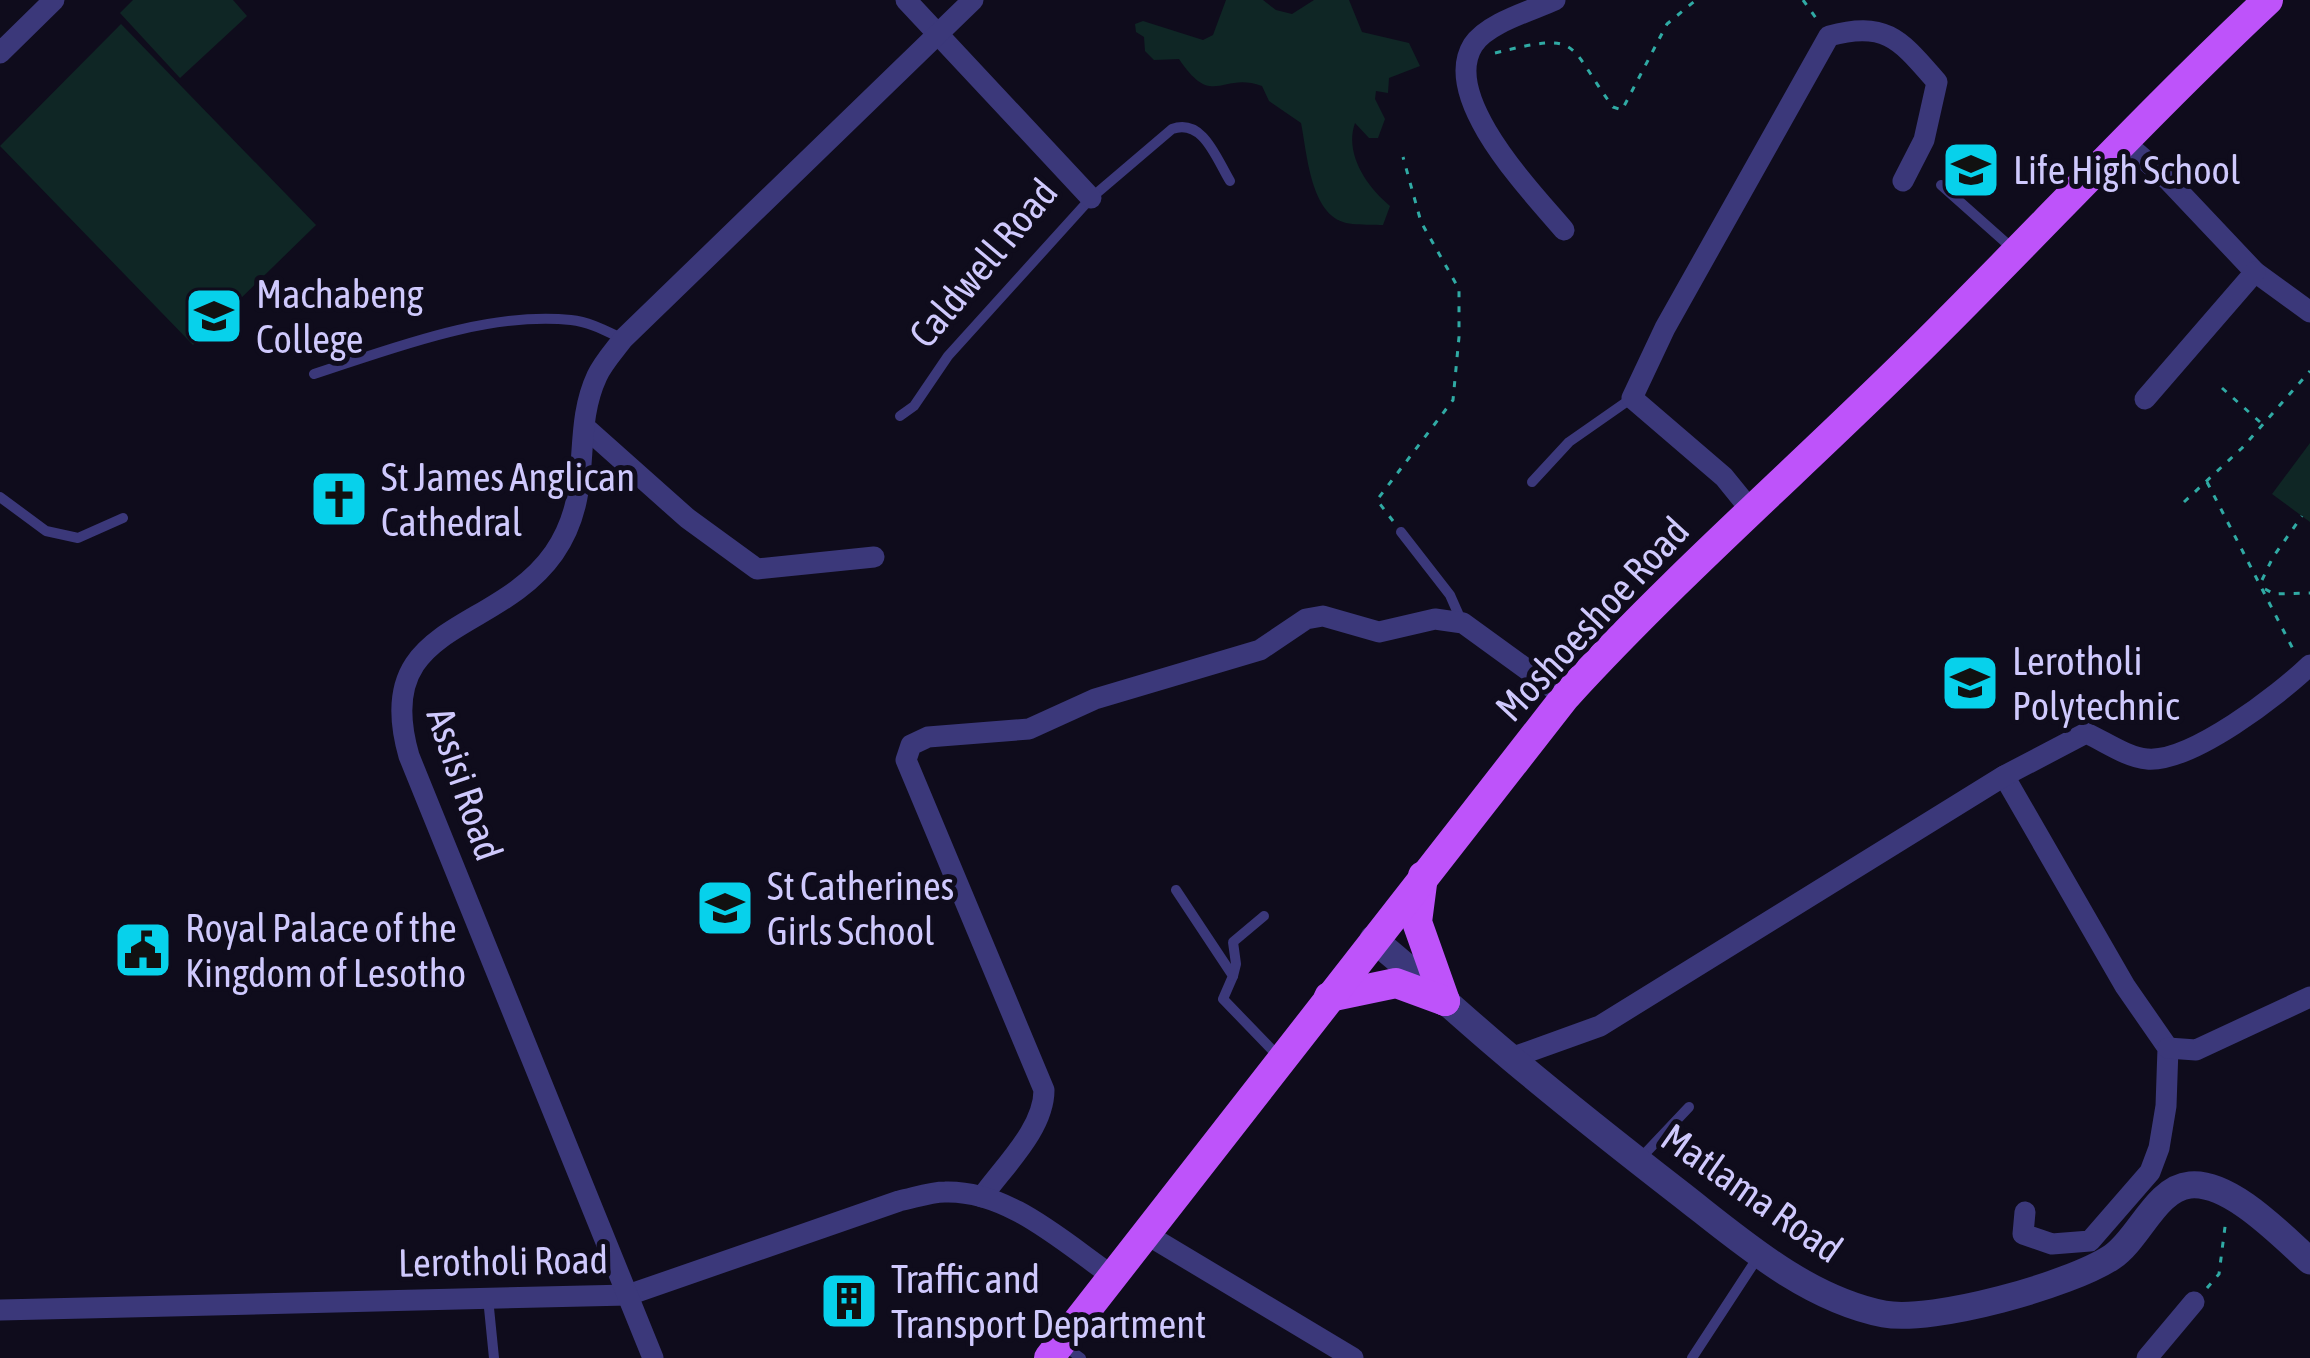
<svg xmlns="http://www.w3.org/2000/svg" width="2310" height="1358" font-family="'Asap Condensed',sans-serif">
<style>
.green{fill:#0f2625}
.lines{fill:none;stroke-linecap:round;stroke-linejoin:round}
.path{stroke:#30aaa4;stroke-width:3;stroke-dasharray:6 9;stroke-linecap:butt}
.service{stroke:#3b387a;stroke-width:10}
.minor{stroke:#3b387a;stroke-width:21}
.tertiary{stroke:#3b387a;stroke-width:27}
.primary{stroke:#be53fa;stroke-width:30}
.labels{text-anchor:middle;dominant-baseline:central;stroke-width:10;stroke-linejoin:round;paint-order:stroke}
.poi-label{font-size:39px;fill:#cfc9fd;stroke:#0f0c1c;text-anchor:start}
.street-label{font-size:39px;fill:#cfc9fd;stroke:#0f0c1c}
</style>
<rect width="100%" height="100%" fill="#0f0c1c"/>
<g class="green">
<path d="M133,0H233L247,16L180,78L120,13Z"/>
<path d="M1226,0H1263L1276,10L1292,14L1314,0H1349L1362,32L1409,43L1420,66L1389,78L1388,93L1376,91L1375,99L1385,119L1378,138H1369L1355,123C1344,154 1367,187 1390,206L1383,225C1371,224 1355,226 1343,222C1310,211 1307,152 1301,123L1269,101L1262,86C1221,71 1213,110 1179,59L1154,60L1145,51L1144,37L1136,32L1135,24L1143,21L1203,40L1213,35Z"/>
<path d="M121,24L316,225L193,345L0,146Z"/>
<path d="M2310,443V522L2272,494Z"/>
</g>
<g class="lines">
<g class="path">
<path d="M1803,0L1816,18"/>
<path d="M1495,53C1583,31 1566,43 1613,107L1622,110L1667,24L1696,0"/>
<path d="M2222,388L2260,422"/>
<path d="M2207,482L2294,651"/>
<path d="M2184,502L2242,448L2310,371"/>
<path d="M1393,521L1377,500L1453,400L1459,337V289L1421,222L1403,157"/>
<path d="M2262,580L2273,557L2302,516"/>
<path d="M2265,589L2274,594L2310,593"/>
<path d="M2207,1288L2219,1274L2226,1219"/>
</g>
<g class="service">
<path d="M1941,185L2013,249"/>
<path d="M314,374C391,349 488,311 571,320C590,322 606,331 623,339"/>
<path d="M900,416L914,406L948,356L1091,198L1172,129C1203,118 1216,158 1230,181"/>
<path d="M1532,482L1569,442L1632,398"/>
<path d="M0,497L46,531L78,538L123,518"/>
<path d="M1401,532L1450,595L1461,620"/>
<path d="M1176,890L1233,976L1223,999L1279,1057"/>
<path d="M1233,976L1236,964L1233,942L1264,916"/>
<path d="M1638,1161L1689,1107"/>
<path d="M488,1298L494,1358"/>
<path d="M1063,1345L1081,1358"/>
<path d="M1692,1358L1758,1257"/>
</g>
<g class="minor">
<path d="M906,0L1091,198"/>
<path d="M1555,0C1531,11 1487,23 1473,45C1440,98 1532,192 1564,230"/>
<path d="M0,53L54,0"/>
<path d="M2123,141L2168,180L2255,272L2310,312"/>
<path d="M2145,399L2255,272"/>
<path d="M586,428L687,518L757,569L874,557"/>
<path d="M1750,509L1724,477L1632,398L1665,328L1829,36C1887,20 1901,41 1937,82L1924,140L1903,181"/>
<path d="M2004,776L2125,986L2168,1048L2166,1106L2159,1148L2150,1172L2090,1241L2052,1244L2023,1234L2025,1212"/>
<path d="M2168,1048L2196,1050L2310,997"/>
<path d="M1511,1058L1600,1026L2004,776L2086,733C2104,741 2128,758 2147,759C2191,763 2280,694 2310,665"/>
<path d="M982,1197C1004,1166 1044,1129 1044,1090L906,760L911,745L928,737L1029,729L1095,699L1260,650L1306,619L1323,616L1379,632L1435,619L1463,623L1565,697"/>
<path d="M1146,1234L1353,1358"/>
<path d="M0,1310L628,1295L899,1201C914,1198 930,1192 945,1192C1008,1190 1063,1242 1111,1275"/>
<path d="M653,1358L409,756C370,621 496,636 554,553C596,492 570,434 597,376C603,363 614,351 623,339L973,0"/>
<path d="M2147,1358L2194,1302"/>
</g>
<path class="tertiary" d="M1373,939C1420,977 1464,1019 1511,1058C1567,1105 1624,1150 1682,1195C1742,1242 1807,1299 1884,1314C1933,1323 2070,1285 2112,1257C2139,1239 2156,1188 2190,1185C2230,1181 2281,1235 2310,1261"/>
<g class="primary">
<path d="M1423,876L1417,922L1445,1001"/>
<path d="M1329,997L1396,983L1445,1001"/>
<path d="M1049,1358L1565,697C1684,567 1817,453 1941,328C2050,219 2155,106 2268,0"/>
</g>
</g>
<defs>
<g id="school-square" transform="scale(3)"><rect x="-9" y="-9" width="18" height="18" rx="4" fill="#07d1eb" stroke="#0f0c1c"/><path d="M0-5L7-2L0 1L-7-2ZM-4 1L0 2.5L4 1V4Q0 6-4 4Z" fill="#111"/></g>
<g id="church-square" transform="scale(3)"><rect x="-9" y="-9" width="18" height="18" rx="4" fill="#07d1eb" stroke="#0f0c1c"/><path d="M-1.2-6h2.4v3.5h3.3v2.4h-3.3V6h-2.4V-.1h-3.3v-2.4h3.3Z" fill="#111"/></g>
<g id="university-square" transform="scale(3)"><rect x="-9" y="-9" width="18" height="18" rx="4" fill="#07d1eb" stroke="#0f0c1c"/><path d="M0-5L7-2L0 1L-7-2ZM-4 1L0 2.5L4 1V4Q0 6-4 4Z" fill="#111"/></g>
<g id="civic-square" transform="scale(3)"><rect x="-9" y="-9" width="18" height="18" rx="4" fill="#07d1eb" stroke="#0f0c1c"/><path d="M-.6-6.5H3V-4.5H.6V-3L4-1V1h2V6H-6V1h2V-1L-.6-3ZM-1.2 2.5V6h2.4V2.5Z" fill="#111"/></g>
<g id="building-square" transform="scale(3)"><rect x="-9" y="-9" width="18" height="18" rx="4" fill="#07d1eb" stroke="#0f0c1c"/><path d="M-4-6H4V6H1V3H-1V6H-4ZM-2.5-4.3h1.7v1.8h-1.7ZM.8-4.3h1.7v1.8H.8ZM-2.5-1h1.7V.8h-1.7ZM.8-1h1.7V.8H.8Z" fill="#111"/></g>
</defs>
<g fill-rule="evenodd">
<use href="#school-square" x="1971" y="170"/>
<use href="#school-square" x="214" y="316"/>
<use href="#church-square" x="339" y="499"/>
<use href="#university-square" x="1970" y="683"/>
<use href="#school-square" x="725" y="908"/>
<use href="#civic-square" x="143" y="950"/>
<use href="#building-square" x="849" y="1301"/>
</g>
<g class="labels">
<g class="poi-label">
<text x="2013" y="170">Life High School</text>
<text x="256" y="294">Machabeng<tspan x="256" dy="45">College</tspan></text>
<text x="381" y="477">St James Anglican<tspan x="381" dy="45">Cathedral</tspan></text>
<text x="2012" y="661">Lerotholi<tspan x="2012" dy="45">Polytechnic</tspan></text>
<text x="767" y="886">St Catherines<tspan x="767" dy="45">Girls School</tspan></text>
<text x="185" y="928">Royal Palace of the<tspan x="185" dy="45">Kingdom of Lesotho</tspan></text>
<text x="891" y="1279">Traffic and<tspan x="891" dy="45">Transport Department</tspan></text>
</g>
<g class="street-label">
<text transform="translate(983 263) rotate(-50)">Caldwell Road</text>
<text transform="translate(1592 619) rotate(-47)">Moshoeshoe Road</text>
<text transform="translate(465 784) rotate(71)">Assisi Road</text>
<text transform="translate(1752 1193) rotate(35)">Matlama Road</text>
<text transform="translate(503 1261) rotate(-1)">Lerotholi Road</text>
</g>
</g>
</svg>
